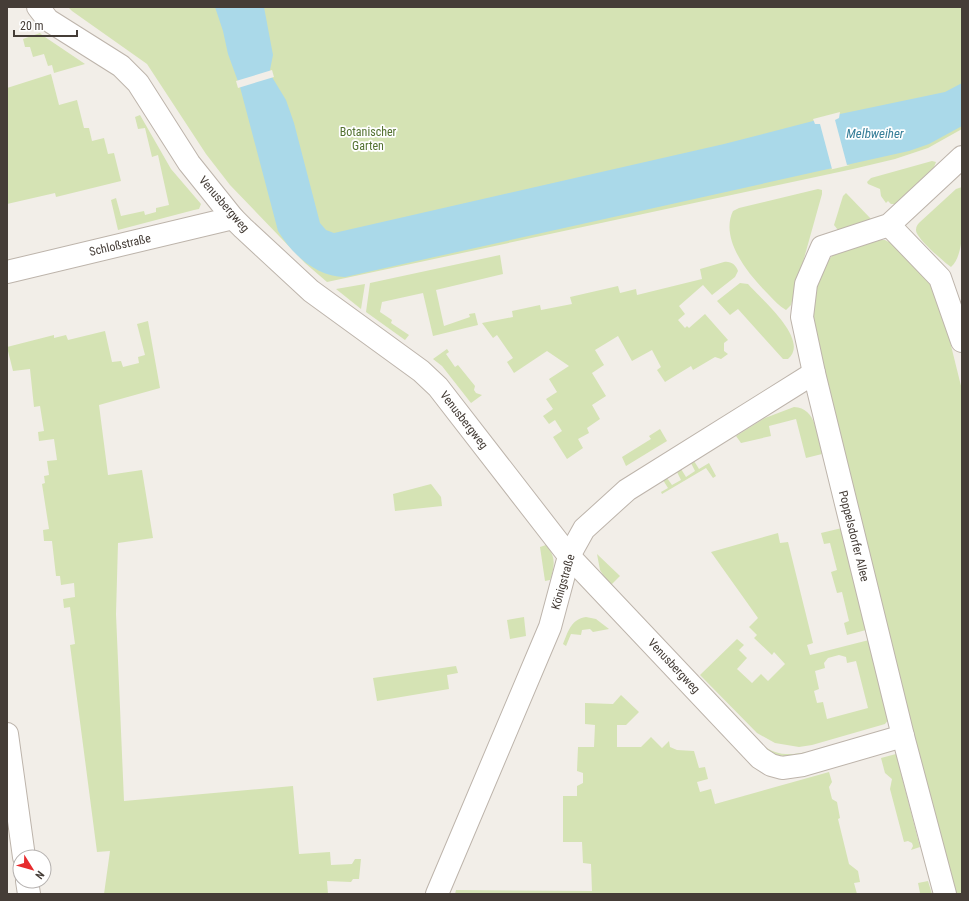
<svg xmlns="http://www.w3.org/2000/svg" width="969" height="901" font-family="'Roboto Condensed',sans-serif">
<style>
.green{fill:#d5e3b4;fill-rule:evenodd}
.water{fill:#aad9e9}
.pier{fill:#f2eee8}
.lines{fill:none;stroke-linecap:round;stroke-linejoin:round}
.minor-casing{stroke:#bdb4ab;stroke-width:24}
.minor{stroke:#fff;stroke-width:22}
.labels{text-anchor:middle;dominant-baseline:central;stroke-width:3.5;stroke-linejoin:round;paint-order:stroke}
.park-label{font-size:12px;fill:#537130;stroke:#fff}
.street-label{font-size:12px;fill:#453d37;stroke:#fff}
.water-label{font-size:13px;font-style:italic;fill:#367e98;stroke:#fff}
</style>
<rect width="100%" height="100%" fill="#f2eee8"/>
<g class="green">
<path d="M68,7H962V129L928,148L895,159L853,169L327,282L305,263L230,185L206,154L147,64L72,11Z"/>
<path d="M40,33L42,35L85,64L54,73L52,65L48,66L44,54L33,57L30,47H25L23,39Z"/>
<path d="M51,74L59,105L77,100L84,128H89L92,141L104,138L108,154L114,153L121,181L56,197L55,193L7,204V88Z"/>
<path d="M140,115L171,169L201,204L199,209L194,210L118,230L111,200L116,198L121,216L144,211L145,215L156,212V208L169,205L158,155L152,157L145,128L138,129L135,117Z"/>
<path d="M932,161L936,162L934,167L895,204H891L888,201L886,203L881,196L880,189L868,184L867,182L871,178Z"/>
<path d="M962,187C962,206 967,253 951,267L947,264C940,258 916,238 916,230C916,226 918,224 920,222L956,189Z"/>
<path d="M818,189L822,190V194L791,305L786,310C779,306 774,300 769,295C750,276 719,240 733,211L739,208Z"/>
<path d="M846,193L872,220L838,230L834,225L843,196Z"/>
<path d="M876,240H885L900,248L937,289L962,390V894H951L811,315C814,296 819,268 834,254C841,248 866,243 876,240Z"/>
<path d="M500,255L503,274L436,290L444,326L470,317L469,314L475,313L478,325L433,336L423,293L382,302L380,312L392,320L391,323L409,335L405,340L366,312L370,283Z"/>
<path d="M724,262C731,261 736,265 738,271L735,277L712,295L703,285L679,306L685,314L678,320L685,328L687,326L689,328L705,314L728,340L724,343V351L728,354L721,359L715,357L693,370L691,366L665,382L657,370L661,367L652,350L632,361L618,336L595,350L604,365L592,373L606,396L592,405L600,419L587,428L589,433L578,439L583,448L567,459L553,437L562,431L555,420L549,424L543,416L553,409L546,399L557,392L549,379L569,366L547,351L514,373L507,362L513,358L497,335L493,338L482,323L513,317L512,311L540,305L541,310L572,304L570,297L618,286L620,293L636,289L637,295L702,279L700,269Z"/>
<path d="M740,283L748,284C760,298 811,340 788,359H783L738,309L730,315L717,301Z"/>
<path d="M365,284L361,309L336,289Z"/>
<path d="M148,321L160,388L99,405L108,475L142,470L153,538L118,543L116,614L124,801L293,786L299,854L330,852L331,865L352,864L355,859H361L359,879H353L351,882L327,881L328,894H104L110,851L97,852L70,645L75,644L70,607L64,608L63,599L75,597L74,583L61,585L60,576H56L52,541H44L43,530L49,529L42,484L45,483L44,476L49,475L47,461L57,460L54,439L39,441L38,432L44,431L40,406L34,407L30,369L13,371L7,347L54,335V338L66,335L68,340L105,331L112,362L121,361L123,367L139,363L138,357L145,355L137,324Z"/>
<path d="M447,349L449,352L446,354L455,367L458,365L475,386L474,390L476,393L482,395L471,403L442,366L433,359Z"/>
<path d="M794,407C817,408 817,436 822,454L806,458L796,419L769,426L771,436L741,443L736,436L765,418Z"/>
<path d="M660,429L667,441L626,466L622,457L651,439L649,436Z"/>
<path d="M694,461L699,469L709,463L716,476L713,478L706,468L662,494L661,492L668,488L663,480L667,478L672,485L681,480L677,472L681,469L686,477L695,471L691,463Z"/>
<path d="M431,484L441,497L442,506L395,511L393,494Z"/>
<path d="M842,528L866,630L847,635L844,623L849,621L842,592L837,593L831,572L837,570L830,543L824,544L821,533Z"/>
<path d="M778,533L780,543L788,542L813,643L807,645L810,655L869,640L889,719L885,724L812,745L799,747L775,743L757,733L700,675L737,639L744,645L739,650L747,658L737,669L752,683L761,674L768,681L785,664L774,652L772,655L754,638L757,635L749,627L758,618L711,552ZM839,655L846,657L847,663L856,661L868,708L827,719L823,702L817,703L814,691L819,689L815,671L825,668L824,663L828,658Z"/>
<path d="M546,545C556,556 555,566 550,580L545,581L540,547Z"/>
<path d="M597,554L620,576L610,586L600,570Z"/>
<path d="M524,617L526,636L510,639L507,620Z"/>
<path d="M586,617L596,619L609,629L593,632L590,629L582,630L581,635L571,634L566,646L563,644C568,632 571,619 586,617Z"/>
<path d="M456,666L458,673L447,675L449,689L377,701L373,678Z"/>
<path d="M621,695L639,712L626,725H617V747H641L651,737L662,748L669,741L670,747L677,750L694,751L699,768L705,767L708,779L697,782L700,792L711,789L715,804L829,772L832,782L829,787L832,799L837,802L840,818L838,819L849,864L858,871L860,882L854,883L857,894H455L456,890L592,891L591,864L583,863L582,842H563V796H577V786L583,783V773L577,771L578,747H594L595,725L585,724V703L613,704Z"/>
<path d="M760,743C774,755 788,756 806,752L807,757L796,759L771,756Z"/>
<path d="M896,754L920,847L911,850L913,846L912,843L908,841L904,842L890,789L892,779L885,773L881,758Z"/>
<path d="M928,881L932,894H918L920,893L918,883Z"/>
</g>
<path class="water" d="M215,7H264L273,55L270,70L272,77L286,100L294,123L320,223L326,230L334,233L724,144L840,114L945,92L962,83V126L929,144L909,151L345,277C316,277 292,254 278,231L240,87L228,54L223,31Z"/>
<g class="pier">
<path d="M272,70L274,77L238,88L236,81Z"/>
<path d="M840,112L839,118L835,120L847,165H850L829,170L832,169L820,124H815L813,119Z"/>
</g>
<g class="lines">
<g class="minor-casing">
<g id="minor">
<path d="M38,7L48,20L121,66L138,83L189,163L233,218L243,228L311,291L421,371L438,387L569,556L760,758L771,765L782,768L803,765L903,736"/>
<path d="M889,225L940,278L962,341"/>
<path d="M7,272L233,218"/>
<path d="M7,734L24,857"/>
<path d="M27,881L29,894"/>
<path d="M437,894L550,627L569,556L584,529L627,490L814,373"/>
<path d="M945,894L903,736L814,373L802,317L806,284L822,247L889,225L962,157"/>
</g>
</g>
<use href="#minor" class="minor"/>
</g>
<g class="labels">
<g class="park-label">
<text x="368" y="132">Botanischer<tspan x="368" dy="14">Garten</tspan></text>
</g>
<g class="street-label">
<text transform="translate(224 204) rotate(49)">Venusbergweg</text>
<text transform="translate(120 245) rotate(-13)">Schloßstraße</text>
<text transform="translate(464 420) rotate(52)">Venusbergweg</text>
<text transform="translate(854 536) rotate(76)">Poppelsdorfer Allee</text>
<text transform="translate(563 582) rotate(-74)">Königstraße</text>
<text transform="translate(674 666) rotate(47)">Venusbergweg</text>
</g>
<g class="water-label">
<text x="875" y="133">Melbweiher</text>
</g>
</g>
<rect width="969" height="901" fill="none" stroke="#453d37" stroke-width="16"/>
<g transform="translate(32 869) rotate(127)"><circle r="19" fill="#ffffff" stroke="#b5b1af"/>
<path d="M0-3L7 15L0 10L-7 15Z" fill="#e62b2d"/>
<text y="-6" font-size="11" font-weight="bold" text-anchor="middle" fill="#453d37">N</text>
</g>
<path d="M14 30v6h63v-6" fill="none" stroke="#453d37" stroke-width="2"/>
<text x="20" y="30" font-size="12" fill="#453d37" stroke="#ffffff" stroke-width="3" paint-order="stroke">20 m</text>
</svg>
